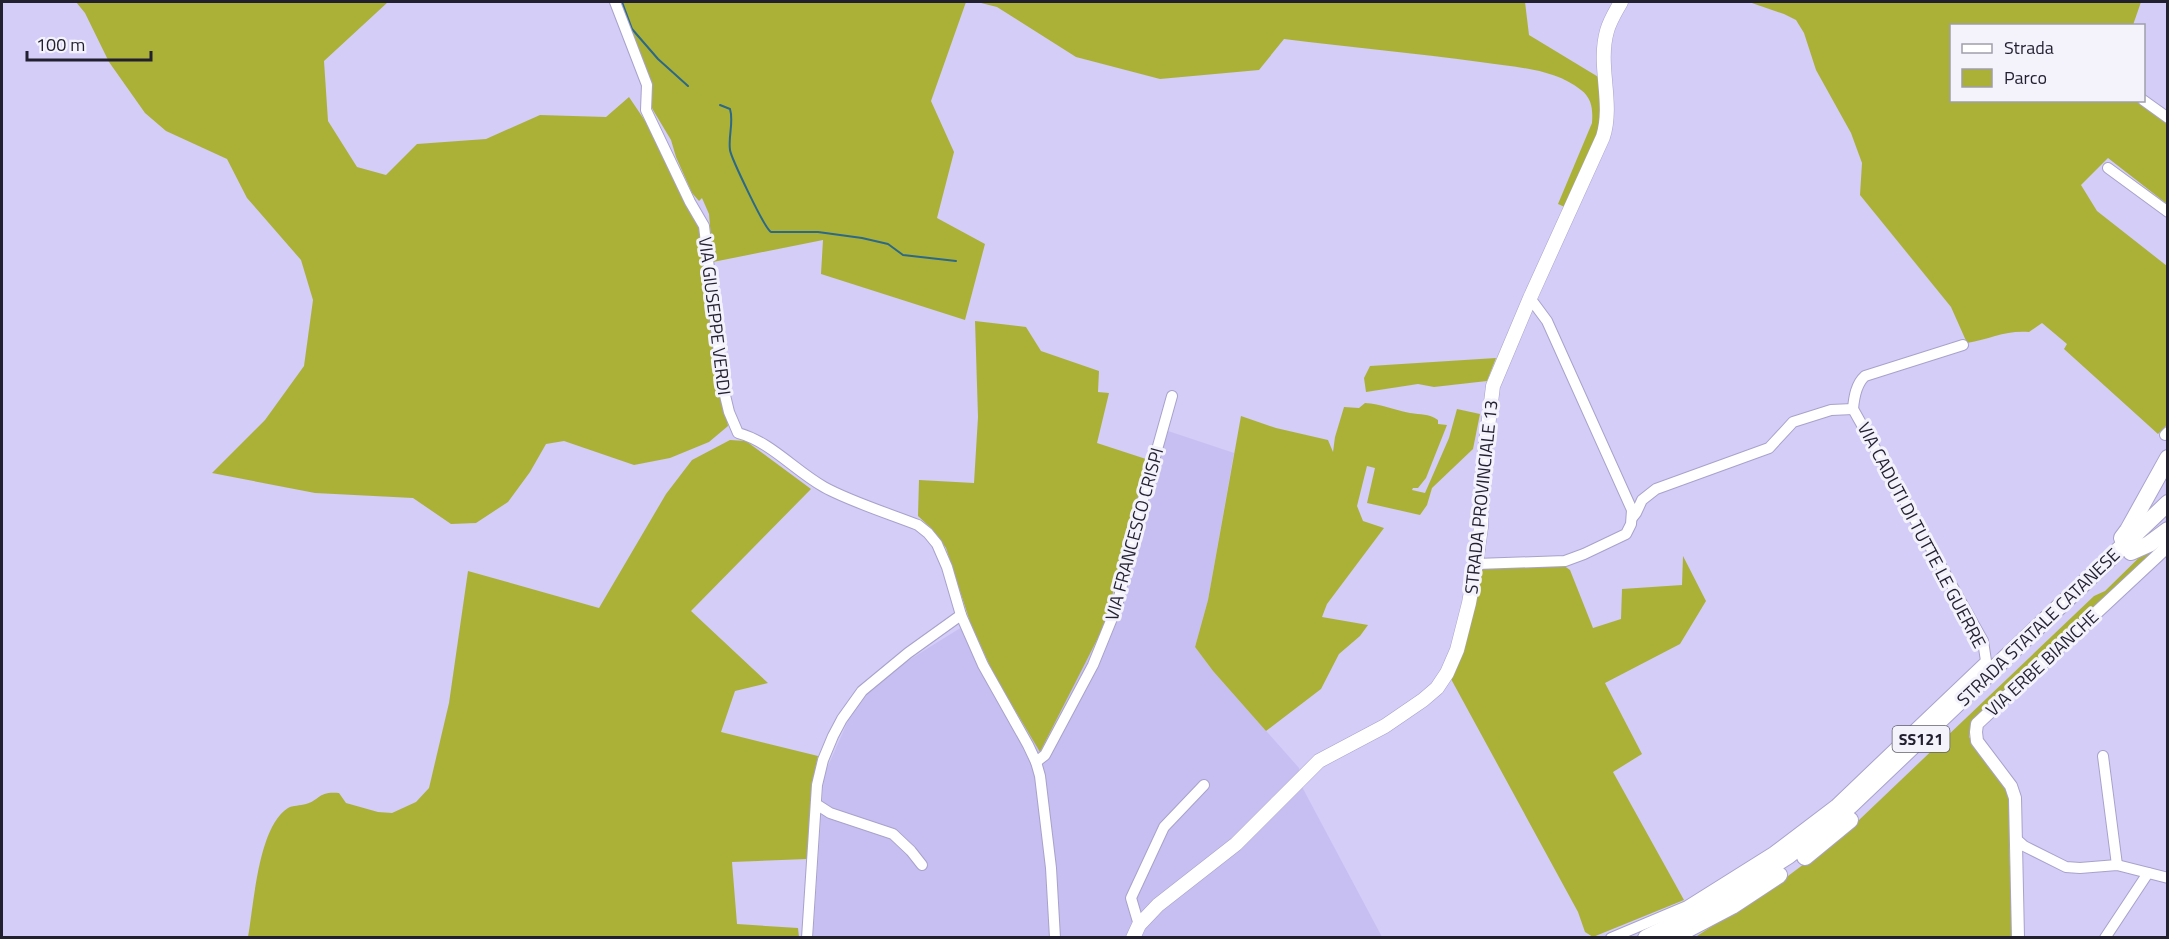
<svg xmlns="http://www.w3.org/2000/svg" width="2169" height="939" font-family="'Titillium Web',sans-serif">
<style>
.built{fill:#c7bff1}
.green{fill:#abb137}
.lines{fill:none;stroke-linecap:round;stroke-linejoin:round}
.stream{stroke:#2c6888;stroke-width:2}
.minor-casing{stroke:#a8a2cb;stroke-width:12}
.tertiary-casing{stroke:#a8a2cb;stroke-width:14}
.secondary-casing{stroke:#a8a2cb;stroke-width:15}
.primary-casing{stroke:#a8a2cb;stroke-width:18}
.minor{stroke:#fff;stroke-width:10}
.tertiary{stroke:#fff;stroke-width:12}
.secondary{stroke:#fff;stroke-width:14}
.primary{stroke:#fff;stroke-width:16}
.labels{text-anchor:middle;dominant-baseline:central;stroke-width:6;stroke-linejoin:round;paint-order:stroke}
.shield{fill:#f4f3fc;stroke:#615f6c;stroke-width:1.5}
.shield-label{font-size:16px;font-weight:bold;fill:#221f2f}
.street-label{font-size:18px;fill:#221f2f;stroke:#f4f3fc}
</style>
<rect width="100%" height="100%" fill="#d3cdf8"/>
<path class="built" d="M1168,431L1234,453L1208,600L1195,647L1213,671L1299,768L1301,785L1382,937L813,938L824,775L851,714L869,690L901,665L970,622L994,675L1104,626L1149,460L1157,463Z"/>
<g class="green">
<path d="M76,2H388L324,61L328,121L357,167L386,175L417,144L486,139L540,115L606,117L629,97L658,140L701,226L708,303L728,426L709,442L670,458L634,465L564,441L546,444L530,472L508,502L476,523L451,524L413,498L315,493L212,473L265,420L304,366L313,300L301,260L247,198L227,159L166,131L145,113L109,62L85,13Z"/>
<path d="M610,2H966L931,101L954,152L937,218L985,244L965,320L821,274L823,240L713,262L709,214L702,198L699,201L692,193L676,157L671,140L653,110L642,87Z"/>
<path d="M977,2H1525L1529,35L1600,78V130L1567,208L1558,204L1592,123C1593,110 1592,98 1581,90C1554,68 1512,67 1480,62C1415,53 1349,47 1284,39L1259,70L1160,79L1076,57L997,7Z"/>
<path d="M1749,2H2141L2133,25L1952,26V100L2136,101L2167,124V204L2108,158L2081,185L2097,211L2167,266V425L2158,434L2064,349L2067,344L2042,323L2029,332C2006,330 1990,339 1967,343L1951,307L1860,195L1862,163L1851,133L1816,70L1804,33L1796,20L1784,14Z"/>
<path d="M975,321L1026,327L1041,351L1099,371L1098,392L1109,393L1097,443L1149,460L1104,626L1040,752L994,675L970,622L946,548L932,529L918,516L919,480L974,483L978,417Z"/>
<path d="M1496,358L1487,381L1434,387L1418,384L1366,392L1364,378L1370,366Z"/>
<path d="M1365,403C1381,404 1394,410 1410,413C1421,415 1428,413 1438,420V424L1447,425L1426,478L1418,488H1413L1412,490L1425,493L1449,438L1457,409L1480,414L1473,449L1432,488L1427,505L1420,515L1367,503L1375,468L1367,466L1357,506L1363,521L1384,528L1327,604L1322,617L1368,625L1360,636L1339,654L1321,689L1266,731L1213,671L1195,647L1208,600L1241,416L1276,428L1328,440L1333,452L1335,437L1344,407L1359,408Z"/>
<path d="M730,440L746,441L811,489L691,611L768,683L735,691L721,732L818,756L812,784L807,859L732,862L737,924L798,928L799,937H248C254,904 258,827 288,808C293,805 300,806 306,804C320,800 318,791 339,793L346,803L378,812L392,813L416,802L429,788L449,703L468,571L599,608L666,494L692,460Z"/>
<path d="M2167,538L1971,724L1969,737L2006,787L2011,799L2009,844L2013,937L1694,938L1788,876L1820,852L1858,821L2094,596L2105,591L2156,541Z"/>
<path d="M1683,556L1706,601L1680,644L1605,683L1642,754L1613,772L1684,900L1593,937L1585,932L1578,912L1451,679L1479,572L1485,567L1563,565L1570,570L1593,628L1621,619L1622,589L1682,585Z"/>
</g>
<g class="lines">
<g class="stream">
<path d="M622,2L632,29L658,59L688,86"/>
<path d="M720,105L730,109C734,122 728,136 730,150C731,157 764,228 771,232H818L862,238L888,244L903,255L956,261"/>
</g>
<g class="minor-casing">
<g id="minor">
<path d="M615,2L647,85L646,110L690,202L704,226L723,387L729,412L738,433C771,442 794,470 824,487C849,501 890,514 918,525L928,533L937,544L947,567L961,615L983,665L1028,745L1036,762L1040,776L1051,868L1055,938"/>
<path d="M2143,100L2168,118"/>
<path d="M2108,168L2168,212"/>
<path d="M1853,409C1854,397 1856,384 1865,376L1963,345"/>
<path d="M2165,435L2168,432"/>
<path d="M1632,518L1636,513L1642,500L1656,489L1769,448L1793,422L1831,410L1853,409"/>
<path d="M1476,564L1565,561L1584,554L1626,534L1631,524L1632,510L1547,321L1530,298"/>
<path d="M2103,756L2117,865"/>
<path d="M1036,762L1045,755L1093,665L1117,606L1137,521L1172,396"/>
<path d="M816,804L830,813L893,834L911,851L922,865"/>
<path d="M2015,838L2024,846L2066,867L2080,868L2117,865L2168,878"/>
<path d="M1139,925L1131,898L1164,827L1204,785"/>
<path d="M807,938L817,785L823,760L833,736L842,719L862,691L908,653L961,615"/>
<path d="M1611,938L1687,906L1773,852L1835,805L1986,661L1983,641L1853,409"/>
<path d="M2105,938L2148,873"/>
</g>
</g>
<g class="tertiary-casing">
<path id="tertiary" d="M2018,938L2015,798L2011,786L1977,741L1976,732L1977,724L2168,546"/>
</g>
<g class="secondary-casing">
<path id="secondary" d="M1133,938L1139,925L1158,905L1236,844L1319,761L1385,726L1423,700L1437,688L1447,673L1457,650L1469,603L1476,564L1481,527L1483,468L1493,386L1530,298L1603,137C1614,102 1597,66 1607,31C1610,20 1616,11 1621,2"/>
</g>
<g class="primary-casing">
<g id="primary">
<path d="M2122,538L2128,530L2168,458"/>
<path d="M2131,552L2149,544L2168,530"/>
<path d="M1805,857L1850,820"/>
<path d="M1646,938L1694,914L1758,875L1788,856L1851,805L2168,503"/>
<path d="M1671,938L1732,906L1779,875"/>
</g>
</g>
<use href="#minor" class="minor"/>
<use href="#tertiary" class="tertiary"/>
<use href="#secondary" class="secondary"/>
<use href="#primary" class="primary"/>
</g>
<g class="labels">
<rect class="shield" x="1892.5" y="726" width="57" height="26" rx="4.5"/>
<g class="shield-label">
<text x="1921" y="739">SS121</text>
</g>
<g class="street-label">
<text transform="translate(715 316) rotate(83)">VIA GIUSEPPE VERDI</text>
<text transform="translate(1481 497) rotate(-84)">STRADA PROVINCIALE 13</text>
<text transform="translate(1134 534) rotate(-75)">VIA FRANCESCO CRISPI</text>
<text transform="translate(1922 535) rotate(62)">VIA CADUTI DI TUTTE LE GUERRE</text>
<text transform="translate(2038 627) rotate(-44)">STRADA STATALE CATANESE</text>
<text transform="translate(2042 663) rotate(-43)">VIA ERBE BIANCHE</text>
</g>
</g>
<rect width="2169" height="939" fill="none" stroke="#221f2f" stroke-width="6"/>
<rect x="1950" y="24" width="195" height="78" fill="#f4f3fc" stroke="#a09eaa" stroke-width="1.5"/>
<rect x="1962" y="44" width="30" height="9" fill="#ffffff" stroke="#a09eaa" stroke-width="1.5"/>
<text x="2004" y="54" font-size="18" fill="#221f2f">Strada</text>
<rect x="1962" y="69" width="30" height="18" fill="#abb137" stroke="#a09eaa" stroke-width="1.5"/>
<text x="2004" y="84" font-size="18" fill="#221f2f">Parco</text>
<path d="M27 51v9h124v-9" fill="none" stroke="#221f2f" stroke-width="3"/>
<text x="36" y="51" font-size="18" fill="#221f2f" stroke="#f4f3fc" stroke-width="4.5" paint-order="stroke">100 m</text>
</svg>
